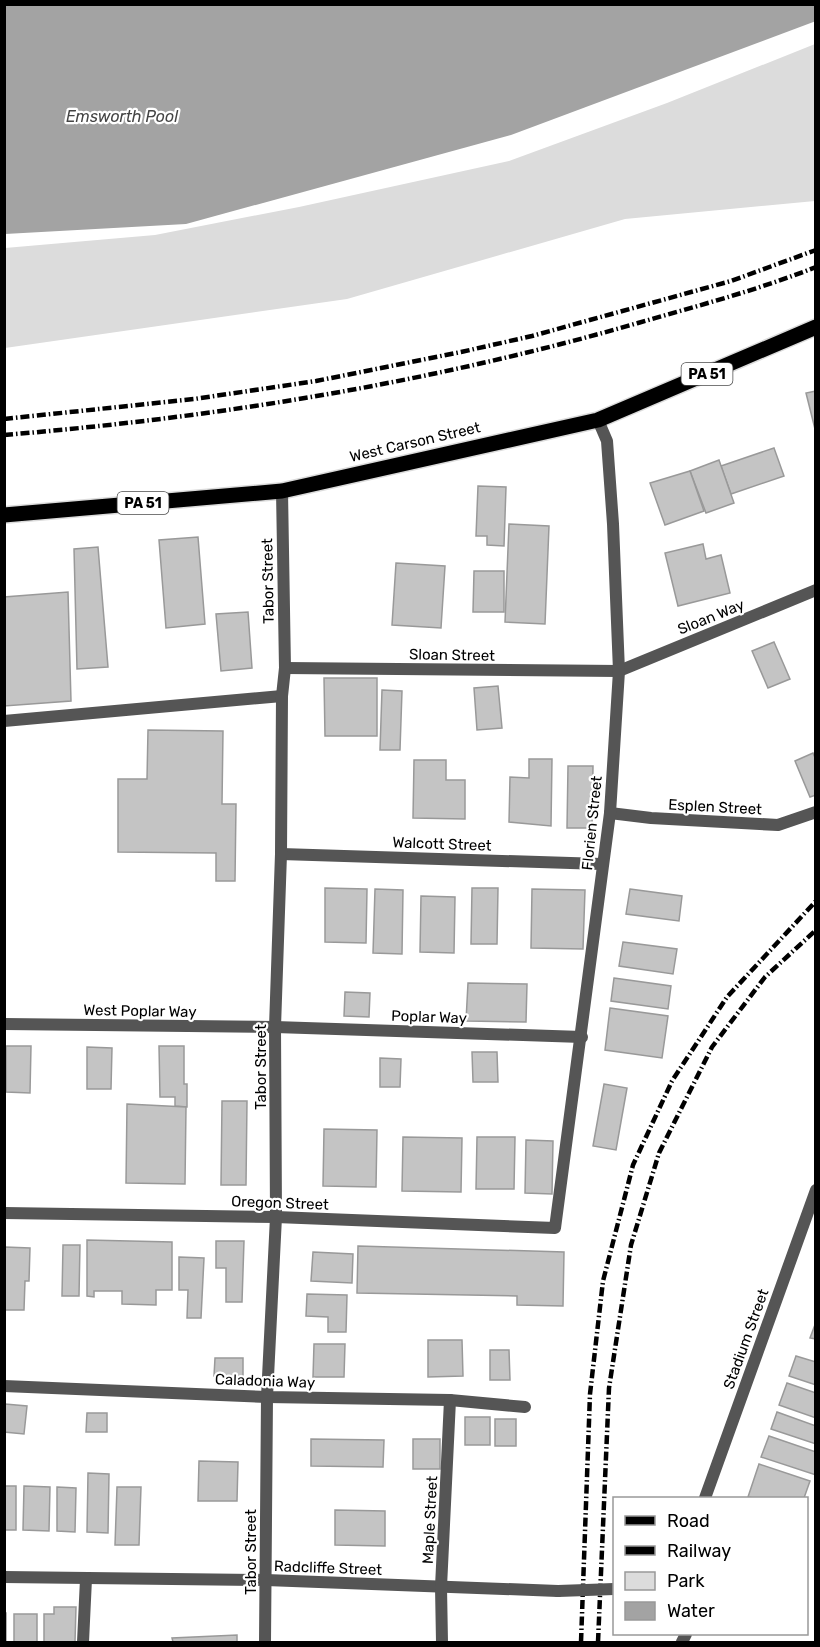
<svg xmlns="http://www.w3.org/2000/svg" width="820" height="1647" font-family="Rubik,sans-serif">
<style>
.green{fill:#dcdcdc}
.water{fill:#a3a3a3}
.building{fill:#c4c4c4;stroke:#999;stroke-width:1.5}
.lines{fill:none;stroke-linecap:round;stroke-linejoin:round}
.primary-casing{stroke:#dbdbdb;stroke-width:18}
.lane{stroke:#555;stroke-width:12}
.street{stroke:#555;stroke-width:12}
.primary{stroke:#000;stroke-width:15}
.rail{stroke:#000;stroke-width:4.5;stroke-dasharray:9 3 1.5 3;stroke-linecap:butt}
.street-bridge{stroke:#555;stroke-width:12}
.labels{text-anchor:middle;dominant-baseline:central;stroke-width:4.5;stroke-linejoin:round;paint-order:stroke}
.shield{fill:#fff;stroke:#4c4c4c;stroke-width:1.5}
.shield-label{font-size:14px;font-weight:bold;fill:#000}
.street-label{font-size:15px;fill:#000;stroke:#fff}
.water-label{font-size:16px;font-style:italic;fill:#444;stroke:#fff}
</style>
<rect width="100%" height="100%" fill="#fff"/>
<path class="green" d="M815,44V201L625,219L347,299L5,348V248L155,235L299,207L509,161L667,103Z"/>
<path class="water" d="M5,4H815L816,21L511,135L186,224L5,234Z"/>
<g class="building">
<path d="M816,391V433L806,393Z"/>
<path d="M774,448L784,476L731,494L721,466Z"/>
<path d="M719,460L734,503L706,513L690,471Z"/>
<path d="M690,471L704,511L665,525L650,483Z"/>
<path d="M478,486L506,487L504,546L487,545V536H476Z"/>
<path d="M509,524L549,526L545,624L505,622Z"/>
<path d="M198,537L205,624L166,628L159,540Z"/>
<path d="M703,544L706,559L721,555L730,593L678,606L665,553Z"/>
<path d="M98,547L108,667L77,669L74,549Z"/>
<path d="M396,563L445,566L441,628L392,625Z"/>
<path d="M474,571H504V612H473Z"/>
<path d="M68,592L71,701L4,706V597Z"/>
<path d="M248,612L252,668L221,671L216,614Z"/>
<path d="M774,642L790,679L768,688L752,651Z"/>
<path d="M324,678H377V736H325Z"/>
<path d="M498,686L502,728L477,730L474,688Z"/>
<path d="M382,690L402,691L400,750H380Z"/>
<path d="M148,730L223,731L222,804H236L235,881H216V853L118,852V779H147Z"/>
<path d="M813,753L816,760V795L810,797L795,761Z"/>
<path d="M529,759H552L551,826L509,822L510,777L529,778Z"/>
<path d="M414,760H446V780H465V819L413,818Z"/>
<path d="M568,766H593L592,828H567Z"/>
<path d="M325,888L367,889L366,943L325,942Z"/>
<path d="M472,888H498L497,944H471Z"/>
<path d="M375,889L403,890L402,954L373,953Z"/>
<path d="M532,889L585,890L583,949L531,948Z"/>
<path d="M630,889L682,896L679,921L626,914Z"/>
<path d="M421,896L455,897L454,953L420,952Z"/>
<path d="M623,942L677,949L673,974L619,966Z"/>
<path d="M614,978L671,986L668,1009L611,1001Z"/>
<path d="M468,983L527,984L526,1022L466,1021Z"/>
<path d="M345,992L370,993L369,1017L344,1016Z"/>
<path d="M610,1008L668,1016L662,1058L605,1050Z"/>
<path d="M6,1046H31L30,1093L6,1092Z"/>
<path d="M159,1046H184V1084H187V1107L175,1106V1097H160Z"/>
<path d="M87,1047L112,1048L111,1089H87Z"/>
<path d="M472,1052H497L498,1082H473Z"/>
<path d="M380,1058L401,1059L400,1087H380Z"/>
<path d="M604,1084L627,1088L616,1150L593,1146Z"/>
<path d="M222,1101H247L246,1185H221Z"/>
<path d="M127,1104L186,1107L185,1184L126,1183Z"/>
<path d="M324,1129L377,1130L376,1187L323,1186Z"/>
<path d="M403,1137L462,1138L461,1192L402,1191Z"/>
<path d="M477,1137H515L514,1189H476Z"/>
<path d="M526,1140L553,1141L552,1194L525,1193Z"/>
<path d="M87,1240L172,1242V1290H156V1305L122,1304V1291H94V1297L87,1296Z"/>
<path d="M216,1241H244L242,1302H226V1268H216Z"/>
<path d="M63,1245H80L79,1296H62Z"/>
<path d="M358,1246L564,1252L563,1306L517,1305V1296L357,1293Z"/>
<path d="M5,1247L30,1248L29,1281H25L24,1310H4Z"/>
<path d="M313,1252L353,1254L352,1283L311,1281Z"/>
<path d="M179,1257L204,1258L201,1318H187L188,1290H179Z"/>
<path d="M307,1294L347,1295L346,1332H328V1317L306,1316Z"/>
<path d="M816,1322V1339L810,1338Z"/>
<path d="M428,1340H462L463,1376L428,1377Z"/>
<path d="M314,1344H345L344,1377H313Z"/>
<path d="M490,1350H509L510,1380H490Z"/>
<path d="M796,1356L816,1362V1385L789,1376Z"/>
<path d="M215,1358H243V1376H214Z"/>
<path d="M787,1383L816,1393V1418L779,1405Z"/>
<path d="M5,1404L27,1406L24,1434L4,1432Z"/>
<path d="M777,1412L816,1426V1444L771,1429Z"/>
<path d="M87,1413H107V1432H86Z"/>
<rect x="465" y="1417" width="25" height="28"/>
<rect x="495" y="1419" width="21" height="27"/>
<path d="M769,1436L816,1452V1475L761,1457Z"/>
<path d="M311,1439L384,1440L383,1467L311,1466Z"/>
<rect x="413" y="1439" width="27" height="30"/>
<path d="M199,1461L238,1462L237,1501H198Z"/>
<path d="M759,1464L810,1481L804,1498H753L748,1497Z"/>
<path d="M88,1473L109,1474L108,1533L87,1532Z"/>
<rect x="4" y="1486" width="12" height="44"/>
<path d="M24,1486L50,1487L49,1531L23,1530Z"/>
<path d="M57,1487L76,1488L75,1532L57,1531Z"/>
<path d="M117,1487H141L139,1545H115Z"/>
<path d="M335,1510L385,1511V1546L335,1545Z"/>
<path d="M54,1607H76L75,1642H44V1614H54Z"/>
<rect x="4" y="1613" width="2" height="29"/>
<rect x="14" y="1614" width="23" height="28"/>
<path d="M237,1635V1642H173L172,1638Z"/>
</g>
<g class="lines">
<g class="primary-casing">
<path id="primary" d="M4,515L282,491L598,420L816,327"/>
</g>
<g class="lane">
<path d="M4,1024L275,1027L582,1037"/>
<path d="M4,1386L267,1397L450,1400L525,1407"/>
</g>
<g class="street">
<path d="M285,668L619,671L816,590"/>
<path d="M4,721L282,696"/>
<path d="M610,813L651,818L778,825L816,812"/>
<path d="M281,854L602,864"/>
<path d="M4,1213L276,1217L555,1228L610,813L619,671L613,524L607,441L598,420"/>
<path d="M705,1498L816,1190"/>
<path d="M4,1577L266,1580L558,1591"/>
<path d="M83,1642L86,1579"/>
<path d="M265,1642L267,1397L276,1217L275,1027L281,854L282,696L285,668L282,491"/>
<path d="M442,1642L441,1587L450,1400"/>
<path d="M682,1642L686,1634"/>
</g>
<use href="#primary" class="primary"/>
<g class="rail">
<path d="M4,419L194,399L316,381L461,352L532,336L731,281L816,250"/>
<path d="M4,435C221,417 429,383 638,323C697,306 758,290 816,267"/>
<path d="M581,1642L590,1394L603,1281L633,1165L672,1081L727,997L816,901"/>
<path d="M598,1642L609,1388L631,1245L659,1153L712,1047L765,977L816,930"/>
</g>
<path class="street-bridge" d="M558,1591L614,1589"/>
</g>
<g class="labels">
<g class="shield">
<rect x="681.5" y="363" width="51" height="22" rx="4.5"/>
<rect x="117.5" y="492" width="51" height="22" rx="4.5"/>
</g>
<g class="shield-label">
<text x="707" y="374">PA 51</text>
<text x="143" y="503">PA 51</text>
</g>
<g class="street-label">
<text transform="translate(415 442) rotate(-13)">West Carson Street</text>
<text transform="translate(268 581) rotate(-91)">Tabor Street</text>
<text transform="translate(711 617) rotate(-22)">Sloan Way</text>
<text transform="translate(452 655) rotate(1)">Sloan Street</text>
<text transform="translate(715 807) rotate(3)">Esplen Street</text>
<text transform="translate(592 823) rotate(-84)">Florien Street</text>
<text transform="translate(442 844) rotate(2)">Walcott Street</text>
<text transform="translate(140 1011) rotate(1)">West Poplar Way</text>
<text transform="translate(429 1017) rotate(2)">Poplar Way</text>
<text transform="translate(261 1067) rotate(-90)">Tabor Street</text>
<text transform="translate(280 1203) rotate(2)">Oregon Street</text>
<text transform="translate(746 1339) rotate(-70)">Stadium Street</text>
<text transform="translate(265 1381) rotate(2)">Caladonia Way</text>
<text transform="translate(430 1520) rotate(-87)">Maple Street</text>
<text transform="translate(251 1552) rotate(-90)">Tabor Street</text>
<text transform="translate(328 1568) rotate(2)">Radcliffe Street</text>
</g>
<g class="water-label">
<text x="122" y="116">Emsworth Pool</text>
</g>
</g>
<rect width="820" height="1647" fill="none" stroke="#000000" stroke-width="12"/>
<rect x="613" y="1497" width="195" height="138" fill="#ffffff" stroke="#999999" stroke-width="1.5"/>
<rect x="625" y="1516" width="30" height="9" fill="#000000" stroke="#999999" stroke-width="1.5"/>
<text x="667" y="1527" font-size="18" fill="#000000">Road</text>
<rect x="625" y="1546" width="30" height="9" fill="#000000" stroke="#999999" stroke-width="1.5"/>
<text x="667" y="1557" font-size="18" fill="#000000">Railway</text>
<rect x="625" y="1572" width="30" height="18" fill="#dcdcdc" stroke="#999999" stroke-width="1.5"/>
<text x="667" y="1587" font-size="18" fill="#000000">Park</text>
<rect x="625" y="1602" width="30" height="18" fill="#a3a3a3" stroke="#999999" stroke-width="1.5"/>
<text x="667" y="1617" font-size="18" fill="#000000">Water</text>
</svg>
